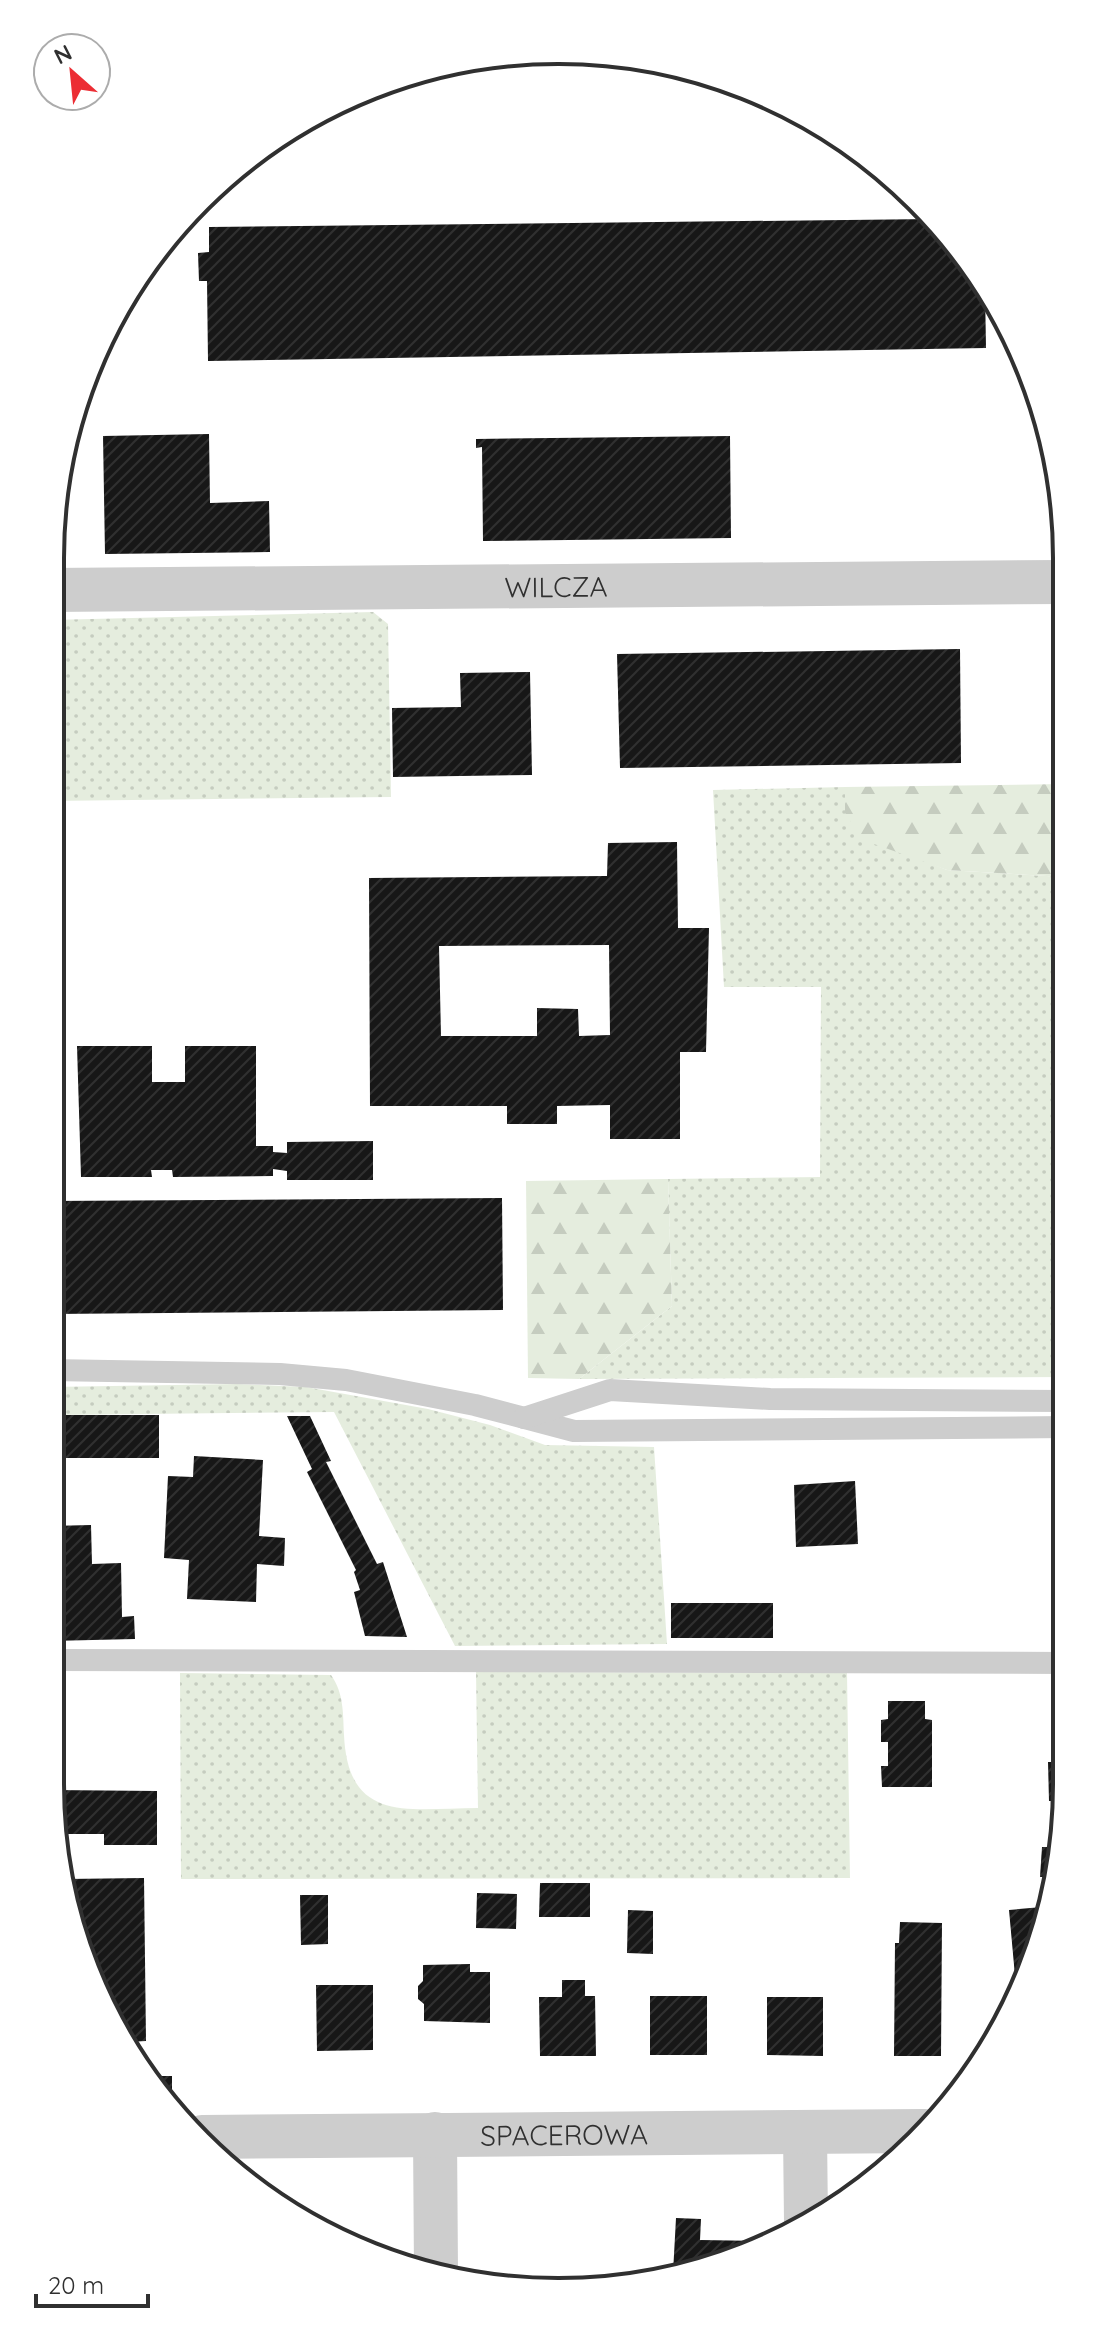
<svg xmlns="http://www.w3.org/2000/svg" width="1117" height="2342" font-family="Quicksand,sans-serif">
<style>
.grass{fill:url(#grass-dots)}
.forest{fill:url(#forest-firs)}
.building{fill:url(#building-hatch);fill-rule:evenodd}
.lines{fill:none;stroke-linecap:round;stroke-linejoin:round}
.service{stroke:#cdcdcd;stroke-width:22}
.minor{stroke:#cdcdcd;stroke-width:44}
.labels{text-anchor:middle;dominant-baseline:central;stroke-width:8;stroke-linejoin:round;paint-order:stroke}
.street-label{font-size:28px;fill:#303030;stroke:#fff}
.rim{fill:none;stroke:#303030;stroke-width:4}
</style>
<defs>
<pattern id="grass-dots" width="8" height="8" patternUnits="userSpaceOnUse" patternTransform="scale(2)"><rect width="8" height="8" fill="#e5edde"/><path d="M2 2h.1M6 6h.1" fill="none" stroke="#c5ccbf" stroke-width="1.8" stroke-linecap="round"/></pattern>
<pattern id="forest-firs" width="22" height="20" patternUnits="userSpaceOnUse" patternTransform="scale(2)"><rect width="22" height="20" fill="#e5edde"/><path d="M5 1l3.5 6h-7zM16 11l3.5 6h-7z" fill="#c5ccbf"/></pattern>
<pattern id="building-hatch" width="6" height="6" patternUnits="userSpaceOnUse" patternTransform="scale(2)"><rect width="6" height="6" fill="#171717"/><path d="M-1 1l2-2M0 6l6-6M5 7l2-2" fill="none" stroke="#303030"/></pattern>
</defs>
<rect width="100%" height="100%" fill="#fff"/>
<g class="grass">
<path d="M373,612L388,624L391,797L50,801V620Z"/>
<path d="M845,787V813L908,854L947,870L1064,877L1066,1377L579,1379L672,1306L668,1179L820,1177L821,987H724L713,790Z"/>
<path d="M237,1384L306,1387L428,1409L490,1425L545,1445L654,1447L667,1644L455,1646L334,1412L50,1415V1387Z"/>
<path d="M476,1672L847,1673L850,1878L181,1879L180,1673L331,1675C344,1693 343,1714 344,1735C348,1825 410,1808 478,1808Z"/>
</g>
<g class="forest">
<path d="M1064,784V877L947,870L863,840L845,813V787Z"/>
<path d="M668,1179L672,1306L579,1379L528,1378L526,1181Z"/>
</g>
<g class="building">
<path d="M559,50L616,63L497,64V62Z"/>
<path d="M932,219L962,249L985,289L986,348L208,361L207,281H199L198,253L209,252V227Z"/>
<path d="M209,434L210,503L269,501L270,552L105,554L103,436Z"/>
<path d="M730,436L731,538L483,541L482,447L476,448V439Z"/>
<path d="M960,649L961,763L620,768L617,654Z"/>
<path d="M530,672L532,775L393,777L392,708L461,707L460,673Z"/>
<path d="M677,842L678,928H709L706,1052H680V1139H610V1105L557,1106V1124H507V1106H370L369,878L607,876L608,843ZM609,945L610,1035L579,1036L578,1009L537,1008V1036H441L439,946Z"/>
<path d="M77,1046H152V1082H185V1046H256V1146H273V1152L287,1153V1142L373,1141V1180H287V1171L273,1169V1176L173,1177L172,1170H151L152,1177H81Z"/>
<path d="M502,1198L503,1310L52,1314L51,1201Z"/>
<rect x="50" y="1415" width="109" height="43"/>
<path d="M287,1416H310L331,1461L326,1462L377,1564L383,1562L407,1637L365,1636L354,1592L360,1590L354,1572L356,1570L307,1472L312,1469Z"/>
<path d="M194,1456L263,1460L259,1536L285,1538L284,1566L257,1564L256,1602L187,1599L189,1560L164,1558L168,1476L193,1477Z"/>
<path d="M855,1481L858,1544L796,1547L794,1485Z"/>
<path d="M91,1525L92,1564L121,1563L122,1617L134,1616L135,1639L50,1641V1526Z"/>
<path d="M1060,1575H1066V1622H1062Z"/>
<rect x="671" y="1603" width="102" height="35"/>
<path d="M888,1701H925V1719L932,1720V1787H882L881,1766H888V1742H881V1720L888,1719Z"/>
<path d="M1062,1738H1067L1064,1801H1049L1048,1762H1063Z"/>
<path d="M51,1790L157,1791V1845H104V1834H58Z"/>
<path d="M1042,1847H1054L1048,1877H1040Z"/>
<path d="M144,1878L146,2041L128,2042L77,1947L66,1879Z"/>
<path d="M540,1883H590V1917H539Z"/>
<path d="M477,1893L517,1894L516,1929L476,1928Z"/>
<path d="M300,1895H328V1944L301,1945Z"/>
<path d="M1042,1907L1029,1975L1015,1976L1009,1910Z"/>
<path d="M628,1910L653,1911V1954L627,1953Z"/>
<path d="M900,1922L942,1923L941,2056H894L895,1943H899Z"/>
<path d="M470,1964V1972H490V2023L424,2021V2004L418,1999V1986L423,1981V1965Z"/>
<path d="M562,1980H585V1996H595L596,2056H540L539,1997H562Z"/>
<path d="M316,1985H373V2050L317,2051Z"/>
<rect x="650" y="1996" width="57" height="59"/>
<path d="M767,1997H823V2056L767,2055Z"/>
<path d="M146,2076H172V2107L155,2093Z"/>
<path d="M273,2203H293V2214L276,2207Z"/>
<path d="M676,2218L701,2219L700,2240L762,2241L761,2246L673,2273Z"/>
</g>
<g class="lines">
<g class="service">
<path d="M50,1370L280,1374L346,1380L475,1405L574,1431L1066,1427"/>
<path d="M524,1418L610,1390L770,1399L1066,1401"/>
<path d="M50,1660L1067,1663"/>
</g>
<g class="minor">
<path id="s1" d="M50,590L1063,582"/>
<path d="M805,2132L806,2222"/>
<path d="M435,2134L436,2273"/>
<path id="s2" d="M202,2137L925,2131"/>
</g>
</g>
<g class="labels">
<g class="street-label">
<text stroke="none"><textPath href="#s1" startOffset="506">WILCZA</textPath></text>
<text stroke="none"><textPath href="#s2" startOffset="362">SPACEROWA</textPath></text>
</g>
</g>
<path d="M0 0H1117V2342H0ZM558 64H559A494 494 0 0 1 1053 558V1784A494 494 0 0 1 559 2278H558A494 494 0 0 1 64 1784V558A494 494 0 0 1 558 64Z" fill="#fff" fill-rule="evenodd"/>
<path class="rim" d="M558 64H559A494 494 0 0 1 1053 558V1784A494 494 0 0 1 559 2278H558A494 494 0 0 1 64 1784V558A494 494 0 0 1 558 64Z"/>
<g transform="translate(72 72) rotate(333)"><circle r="38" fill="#ffffff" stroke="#acacac" stroke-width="2"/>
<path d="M0-6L14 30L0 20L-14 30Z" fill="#ec2d34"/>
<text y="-12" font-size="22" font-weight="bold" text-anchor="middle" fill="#303030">N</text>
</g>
<path d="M36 2294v12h112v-12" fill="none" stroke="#303030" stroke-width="4"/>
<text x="48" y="2294" font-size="24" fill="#303030" stroke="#ffffff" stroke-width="6" paint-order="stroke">20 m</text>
</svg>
